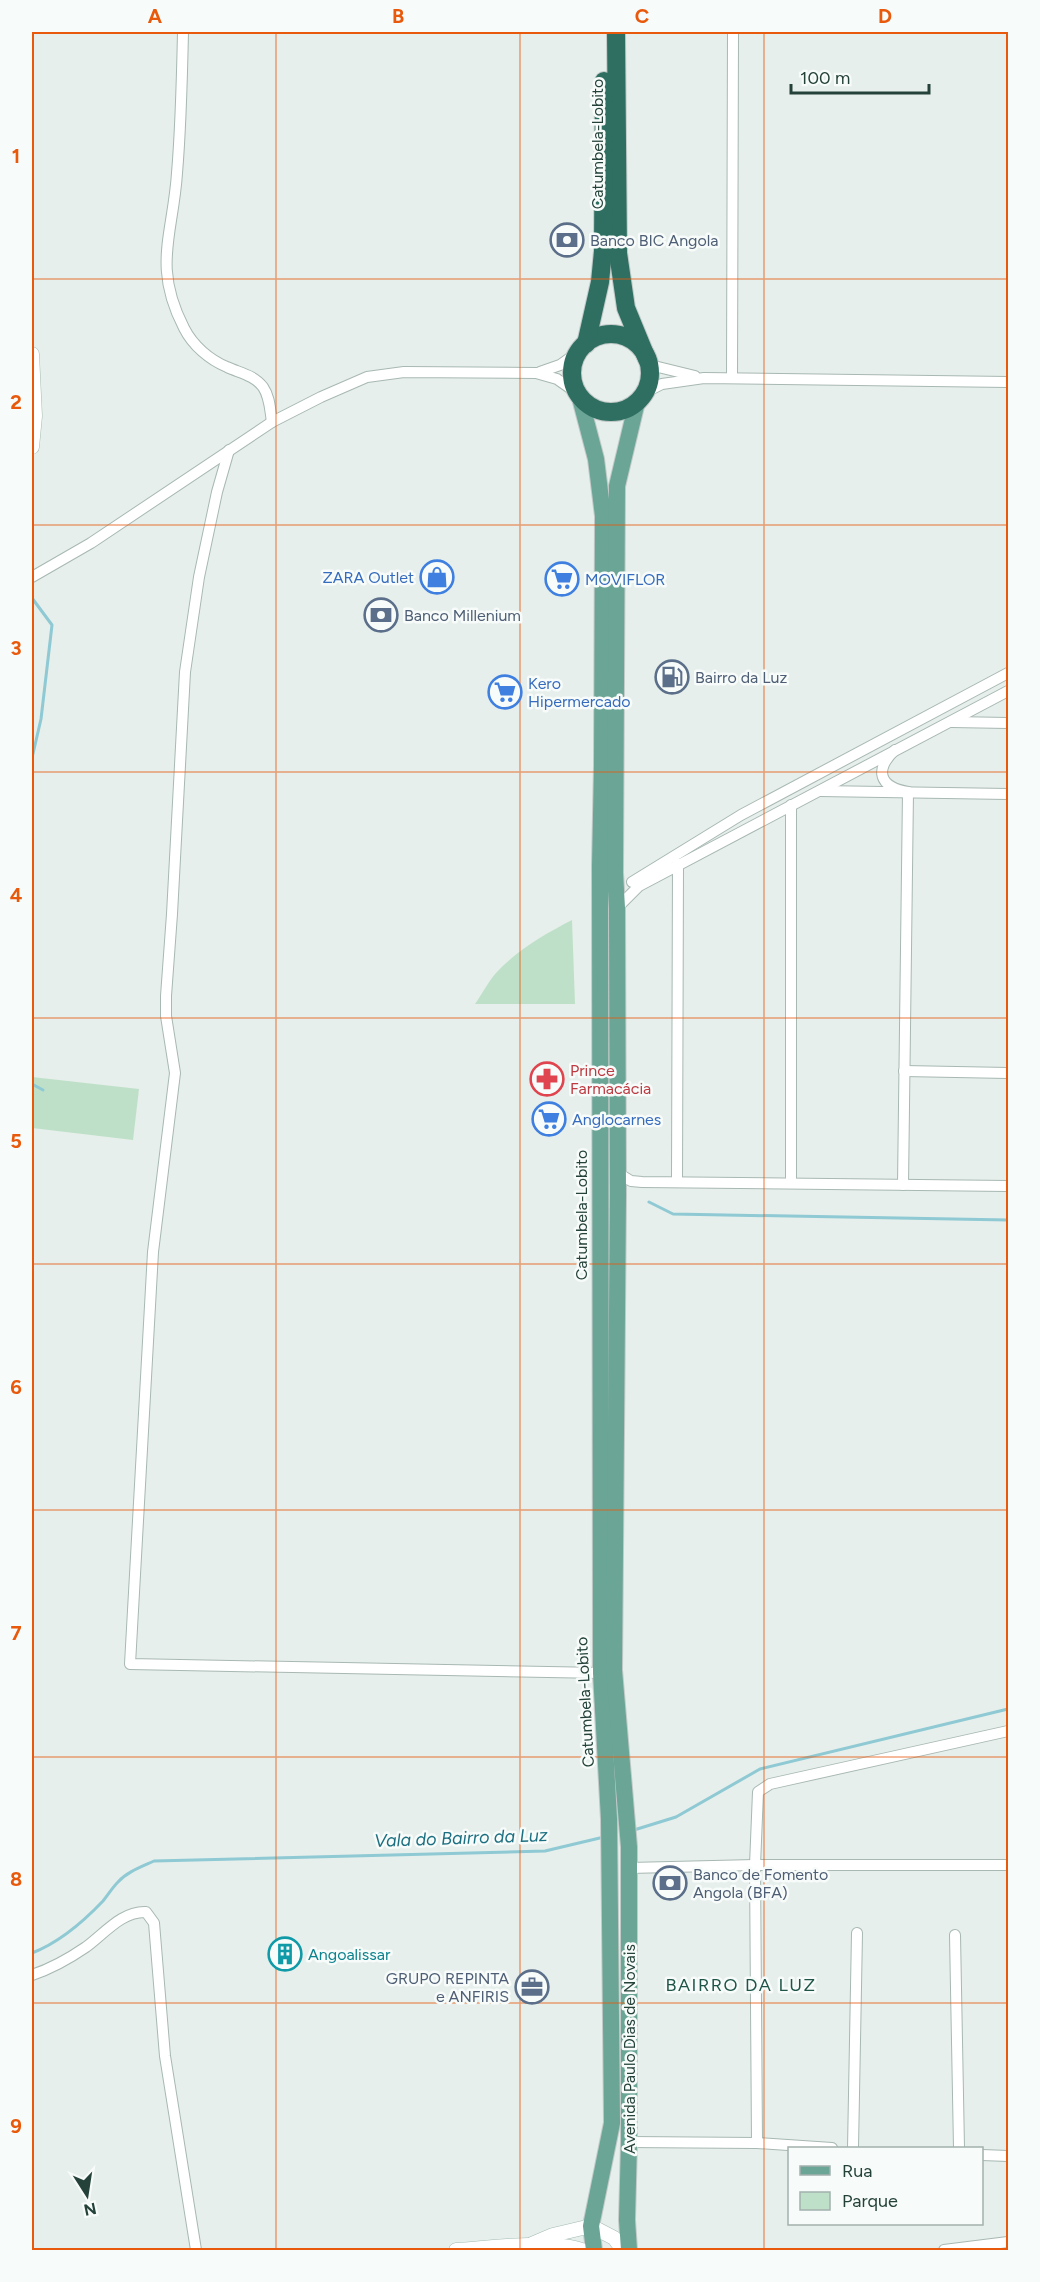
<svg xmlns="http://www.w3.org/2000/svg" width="1040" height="2282" font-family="Figtree,sans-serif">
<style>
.green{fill:#bfe0c8}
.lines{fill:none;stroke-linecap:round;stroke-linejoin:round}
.stream{stroke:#8ec9d4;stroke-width:3}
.street-casing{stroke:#a8b8b2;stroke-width:12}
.secondary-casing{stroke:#a4bbb3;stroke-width:15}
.primary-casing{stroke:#c2cac8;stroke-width:18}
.highway-casing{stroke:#c2cac8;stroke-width:20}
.street{stroke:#fff;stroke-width:10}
.secondary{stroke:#fff;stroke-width:14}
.primary{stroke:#6aa596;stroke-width:16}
.highway{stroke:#2f6f62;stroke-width:18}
.grid{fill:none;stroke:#e8590c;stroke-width:1.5;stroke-opacity:0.55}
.labels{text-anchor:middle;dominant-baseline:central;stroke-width:5;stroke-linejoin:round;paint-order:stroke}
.street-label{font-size:16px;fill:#24423a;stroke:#f7fbf9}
.service-label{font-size:16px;fill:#4e5e75;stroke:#f7fbf9;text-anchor:start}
.shop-label{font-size:16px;fill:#366cbe;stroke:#f7fbf9;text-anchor:start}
.health-label{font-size:16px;fill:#be3a42;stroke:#f7fbf9;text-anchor:start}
.culture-label{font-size:16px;fill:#0d838f;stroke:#f7fbf9;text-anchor:start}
.water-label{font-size:18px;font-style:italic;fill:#1c6f80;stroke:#f7fbf9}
.neighbourhood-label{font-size:18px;letter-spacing:1.5px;fill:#1f5548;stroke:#f7fbf9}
.neatline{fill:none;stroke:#e8590c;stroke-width:2}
.grid-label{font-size:20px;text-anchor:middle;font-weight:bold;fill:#e8590c}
</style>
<rect width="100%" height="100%" fill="#e6efeb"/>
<g class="green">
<path d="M572,920L575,1004H475C482,994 488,982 496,973C517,950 545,934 572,920Z"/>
<path d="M32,1077L139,1089L133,1140L32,1128Z"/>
</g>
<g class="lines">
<g class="stream">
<path d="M32,598L52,625L41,719L32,758"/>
<path d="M32,1084L43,1090"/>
<path d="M649,1202L673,1214L1008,1220"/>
<path d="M634,1830L676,1817L760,1769L1008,1709"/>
<path d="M32,1953C58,1943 84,1921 103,1901C108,1895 112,1888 118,1882C127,1872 141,1867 154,1861L545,1851L604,1837"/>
</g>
<g class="street-casing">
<g id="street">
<path d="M183,32C182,79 181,126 177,173C173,235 152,266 184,328C193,346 210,360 227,367C240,373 254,375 263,387C270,397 270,410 272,422"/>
<path d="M650,365L695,376"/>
<path d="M540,372L560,365L578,352"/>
<path d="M732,378L733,32"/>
<path d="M644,393L662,384L704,378L1008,382"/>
<path d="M229,450L217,492L199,577L185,672L172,914L166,996V1016L175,1073L153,1252L130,1664L601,1673"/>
<path d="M32,577L91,543L272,422L321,397L367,377L404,372L536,373L557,379L577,393"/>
<path d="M952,722L1008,723"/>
<path d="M895,750C874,770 879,787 908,792L903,1185"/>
<path d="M820,791L1008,794"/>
<path d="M632,882L741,815L1008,673"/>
<path d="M617,908L639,886L1008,691"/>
<path d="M904,1071L1008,1073"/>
<path d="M618,1173L631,1181L642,1182L1008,1186"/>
<path d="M677,1182L678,864"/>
<path d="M791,1183V805"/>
<path d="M629,1868L755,1865H1008"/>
<path d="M955,1935L959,2148"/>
<path d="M32,1975C50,1969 70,1958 86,1947C105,1933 122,1911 146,1912L154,1923L165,2056L196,2250"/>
<path d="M629,2142L757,2143L832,2148"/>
<path d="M757,2143L755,1865L758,1792L770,1784L1008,1731"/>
<path d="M853,2148L857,1933"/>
<path d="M982,2155L1008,2156"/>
<path d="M944,2250L1008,2242"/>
</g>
</g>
<g class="secondary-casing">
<g id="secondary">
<path d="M32,354L35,416L32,447"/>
<path d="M532,2244L553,2235L591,2226L614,2238L623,2250"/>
<path d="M456,2250C489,2248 552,2239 582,2250"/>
</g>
</g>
<g class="primary-casing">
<g id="primary">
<path d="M580,398L596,459L603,516L602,765L600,866L601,1673L609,1819L612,2123L591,2226L594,2250"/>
<path d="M629,2250L627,2220L629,2142V1847L614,1670L618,1194L617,908L615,873L617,486L637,402"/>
</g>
</g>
<g class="highway-casing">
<g id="highway">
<path d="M616,32L618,253L626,308L647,359"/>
<circle cx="611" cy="373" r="39"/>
<path d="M586,344L600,282L603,251L604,81"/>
</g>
</g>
<use href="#street" class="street"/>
<use href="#secondary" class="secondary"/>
<use href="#primary" class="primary"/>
<use href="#highway" class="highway"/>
</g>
<path class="grid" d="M276,32V2250M520,32V2250M764,32V2250M32,279H1008M32,525H1008M32,772H1008M32,1018H1008M32,1264H1008M32,1510H1008M32,1757H1008M32,2003H1008"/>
<defs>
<g id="bank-ring" transform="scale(1.725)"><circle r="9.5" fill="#f7fbf9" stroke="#5c6f8a" stroke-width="1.5"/><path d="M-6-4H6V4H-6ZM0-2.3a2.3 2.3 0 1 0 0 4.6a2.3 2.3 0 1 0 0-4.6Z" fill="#5c6f8a"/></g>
<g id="shop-ring" transform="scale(1.725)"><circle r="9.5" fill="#f7fbf9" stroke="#3f7fe0" stroke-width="1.5"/><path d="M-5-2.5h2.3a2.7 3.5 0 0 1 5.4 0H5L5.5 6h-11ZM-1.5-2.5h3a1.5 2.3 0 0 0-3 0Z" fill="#3f7fe0"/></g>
<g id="supermarket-ring" transform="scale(1.725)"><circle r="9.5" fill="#f7fbf9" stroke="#3f7fe0" stroke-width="1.5"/><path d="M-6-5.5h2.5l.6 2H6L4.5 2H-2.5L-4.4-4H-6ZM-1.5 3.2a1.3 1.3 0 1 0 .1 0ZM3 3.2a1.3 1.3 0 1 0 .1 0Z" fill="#3f7fe0"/></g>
<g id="fuel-ring" transform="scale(1.725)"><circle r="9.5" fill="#f7fbf9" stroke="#5c6f8a" stroke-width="1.5"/><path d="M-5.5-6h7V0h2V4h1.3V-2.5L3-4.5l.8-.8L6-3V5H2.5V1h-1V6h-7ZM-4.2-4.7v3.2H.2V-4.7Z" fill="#5c6f8a"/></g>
<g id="pharmacy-ring" transform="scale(1.725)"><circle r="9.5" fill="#f7fbf9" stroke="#e0444e" stroke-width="1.5"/><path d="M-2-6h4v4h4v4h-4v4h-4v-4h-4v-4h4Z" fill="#e0444e"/></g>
<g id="building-ring" transform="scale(1.725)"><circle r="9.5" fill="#f7fbf9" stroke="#0f9aa8" stroke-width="1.5"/><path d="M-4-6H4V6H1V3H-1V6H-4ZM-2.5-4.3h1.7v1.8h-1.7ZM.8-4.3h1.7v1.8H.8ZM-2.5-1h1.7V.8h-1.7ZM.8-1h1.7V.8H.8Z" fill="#0f9aa8"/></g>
<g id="office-ring" transform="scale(1.725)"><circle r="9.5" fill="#f7fbf9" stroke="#5c6f8a" stroke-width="1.5"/><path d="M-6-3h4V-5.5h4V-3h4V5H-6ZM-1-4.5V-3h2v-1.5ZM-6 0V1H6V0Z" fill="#5c6f8a"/></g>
</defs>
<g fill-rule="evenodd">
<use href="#bank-ring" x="567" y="240"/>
<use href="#shop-ring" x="437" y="577"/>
<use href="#supermarket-ring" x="562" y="579"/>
<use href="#bank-ring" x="381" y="615"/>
<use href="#fuel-ring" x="672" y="677"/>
<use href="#supermarket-ring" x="505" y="692"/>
<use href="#pharmacy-ring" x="547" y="1079"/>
<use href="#supermarket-ring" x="549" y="1119"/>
<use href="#bank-ring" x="670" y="1883"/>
<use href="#building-ring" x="285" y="1954"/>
<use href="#office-ring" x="532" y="1987"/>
</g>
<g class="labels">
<g class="street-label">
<text transform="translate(597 144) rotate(-90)">Catumbela-Lobito</text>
<text transform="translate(581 1215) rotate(-90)">Catumbela-Lobito</text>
<text transform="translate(585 1702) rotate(-93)">Catumbela-Lobito</text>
<text transform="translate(629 2049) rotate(-90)">Avenida Paulo Dias de Novais</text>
</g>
<g class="service-label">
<text x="590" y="240">Banco BIC Angola</text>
<text x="404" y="615">Banco Millenium</text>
<text x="695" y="677">Bairro da Luz</text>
<text x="693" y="1874">Banco de Fomento<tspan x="693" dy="18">Angola (BFA)</tspan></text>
<text x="509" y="1978" text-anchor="end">GRUPO REPINTA<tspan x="509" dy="18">e ANFIRIS</tspan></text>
</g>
<g class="shop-label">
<text x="414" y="577" text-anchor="end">ZARA Outlet</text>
<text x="585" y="579">MOVIFLOR</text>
<text x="528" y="683">Kero<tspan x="528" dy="18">Hipermercado</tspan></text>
<text x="572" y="1119">Anglocarnes</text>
</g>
<g class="health-label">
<text x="570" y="1070">Prince<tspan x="570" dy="18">Farmacácia</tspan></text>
</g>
<g class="culture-label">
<text x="308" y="1954">Angoalissar</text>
</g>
<g class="water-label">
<text transform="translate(461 1838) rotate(-2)">Vala do Bairro da Luz</text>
</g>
<g class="neighbourhood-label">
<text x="741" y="1985">BAIRRO DA LUZ</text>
</g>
</g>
<rect width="1040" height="2282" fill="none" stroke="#f7fbf9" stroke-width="66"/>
<rect x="788" y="2147" width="195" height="78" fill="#f7fbf9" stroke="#a3b1ad" stroke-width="1.5"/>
<rect x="800" y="2166" width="30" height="9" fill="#6aa596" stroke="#a3b1ad" stroke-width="1.5"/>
<text x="842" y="2177" font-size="18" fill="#24423a">Rua</text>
<rect x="800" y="2192" width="30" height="18" fill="#bfe0c8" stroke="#a3b1ad" stroke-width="1.5"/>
<text x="842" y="2207" font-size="18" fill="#24423a">Parque</text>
<g transform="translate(87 2195) rotate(168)" stroke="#f7fbf9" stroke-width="4.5" paint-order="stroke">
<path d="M0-4.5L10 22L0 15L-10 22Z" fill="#24423a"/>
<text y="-9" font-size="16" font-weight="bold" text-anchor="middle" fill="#24423a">N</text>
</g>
<path d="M791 84v9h138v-9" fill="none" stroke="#24423a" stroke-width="3"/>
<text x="800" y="84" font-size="18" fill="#24423a" stroke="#f7fbf9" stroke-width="4.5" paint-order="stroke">100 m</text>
<rect x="33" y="33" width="974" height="2216" class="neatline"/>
<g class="grid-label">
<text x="155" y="23">A</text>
<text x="398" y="23">B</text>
<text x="642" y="23">C</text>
<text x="885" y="23">D</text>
<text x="16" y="163">1</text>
<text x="16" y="409">2</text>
<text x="16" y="655">3</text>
<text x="16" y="902">4</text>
<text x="16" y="1148">5</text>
<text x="16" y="1394">6</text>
<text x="16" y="1640">7</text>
<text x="16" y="1886">8</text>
<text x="16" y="2133">9</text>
</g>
</svg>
